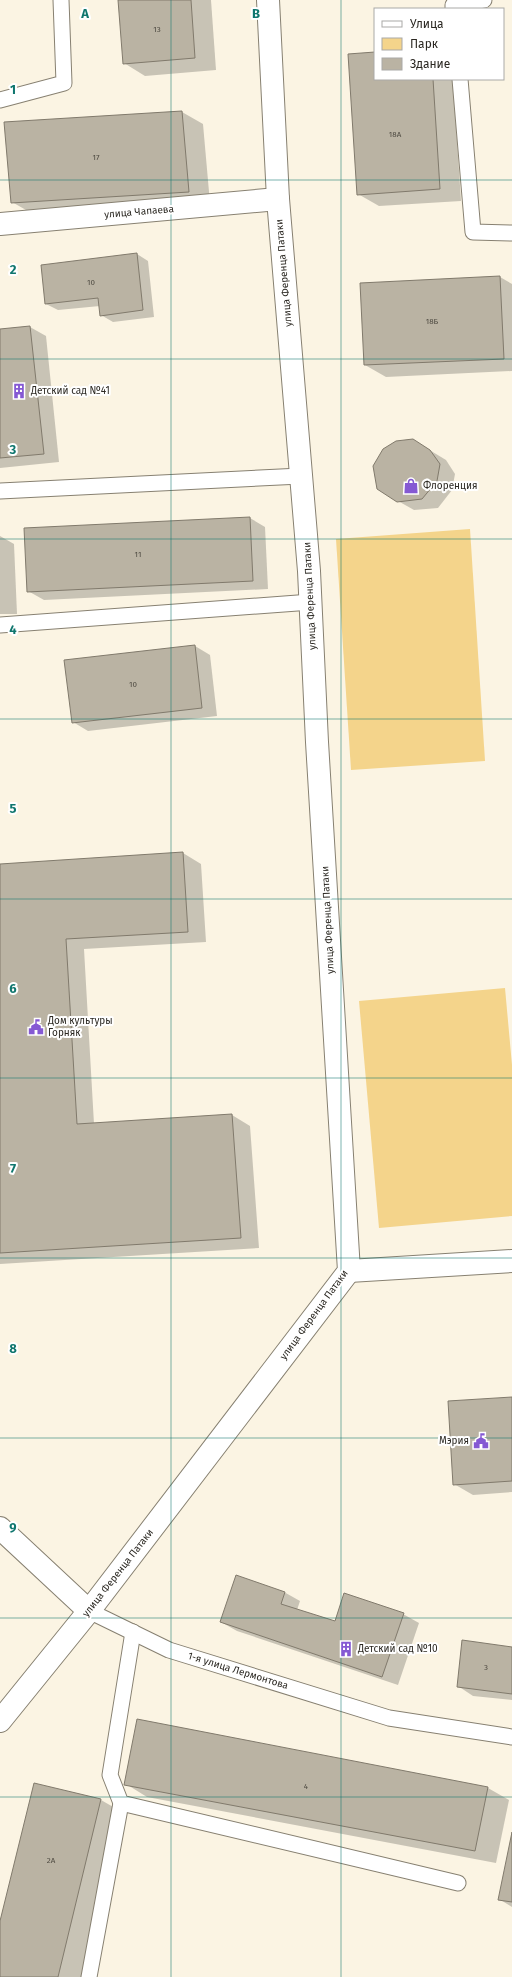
<svg xmlns="http://www.w3.org/2000/svg" width="512" height="1977" font-family="'Fira Sans',sans-serif">
<style>
.green{fill:#f4d48b}
.shadow{fill:#0003}
.building{fill:#bab3a3;stroke:#817a6c}
.lines{fill:none;stroke-linecap:round;stroke-linejoin:round}
.service-casing{stroke:#878071;stroke-width:17}
.minor-casing{stroke:#878071;stroke-width:24}
.service{stroke:#fff;stroke-width:15}
.minor{stroke:#fff;stroke-width:22}
.grid{fill:none;stroke:#0f766e;stroke-width:1;stroke-opacity:0.55}
.labels{text-anchor:middle;dominant-baseline:central;stroke-width:4;stroke-linejoin:round;paint-order:stroke}
.number-label{font-size:8px;fill:#4f4b42}
.street-label{font-size:10px;fill:#2b2822;stroke:#fff}
.poi-label{font-size:10px;fill:#2b2822;stroke:#fff;text-anchor:start}
.grid-label{font-size:13px;text-anchor:middle;font-weight:bold;fill:#0f766e;stroke:#fff;stroke-width:4;stroke-linejoin:round;paint-order:stroke}
</style>
<rect width="100%" height="100%" fill="#fbf4e3"/>
<g class="green">
<path d="M470,529L485,761L351,770L336,539Z"/>
<path d="M505,988L512,1065V1216L379,1228L359,1001Z"/>
</g>
<g class="shadow">
<path d="M119,0H211L216,70L145,76L124,63Z"/>
<path d="M375,53V79H453L461,201L379,206L358,194Z"/>
<path d="M182,112L203,124L210,203L33,214L12,202L5,123Z"/>
<path d="M137,254L148,261L154,317L113,322L101,315L100,306L58,310L46,304Z"/>
<path d="M500,277L512,284V371L386,377L365,365Z"/>
<path d="M30,327L46,336L59,462L0,468V330Z"/>
<path d="M413,440L446,460L455,474L452,490L438,508L414,510L398,501Z"/>
<path d="M250,518L265,527L268,589L44,600L28,591Z"/>
<path d="M0,536L14,544L17,614H0Z"/>
<path d="M195,646L210,655L217,716L88,731L73,722Z"/>
<path d="M183,853L201,864L206,942L84,949L94,1124L232,1115L250,1126L259,1248L0,1264V865Z"/>
<path d="M512,1398V1492L473,1495L454,1484Z"/>
<path d="M284,1592L300,1601L297,1610L335,1623L403,1614L419,1623L398,1685L237,1631L221,1622Z"/>
<path d="M512,1648V1700L473,1696L458,1686Z"/>
<path d="M138,1720L488,1788L509,1800L496,1863L147,1797L126,1784Z"/>
<path d="M101,1800L122,1812L82,1977H0V1926Z"/>
<path d="M512,1837V1907L499,1899Z"/>
</g>
<g class="building">
<path d="M118,0H191L195,58L123,64Z"/>
<path d="M375,52V79H433L440,189L357,195L348,54Z"/>
<path d="M182,111L189,192L11,203L4,122Z"/>
<path d="M137,253L143,310L100,316L98,298L45,304L41,265Z"/>
<path d="M500,276L504,359L364,365L360,283Z"/>
<path d="M30,326L44,454L0,458V329Z"/>
<path d="M413,439L430,450L440,464L437,481L422,499L397,502L377,489L373,466L383,449L396,441Z"/>
<path d="M250,517L253,581L27,592L24,528Z"/>
<path d="M195,645L202,708L72,723L64,660Z"/>
<path d="M183,852L188,932L66,939L77,1124L232,1114L241,1238L0,1253V864Z"/>
<path d="M512,1397V1481L453,1485L448,1401Z"/>
<path d="M236,1575L285,1592L281,1604L335,1621L344,1593L404,1613L382,1677L220,1622Z"/>
<path d="M462,1640L512,1647V1694L457,1687Z"/>
<path d="M137,1719L488,1787L475,1851L124,1785Z"/>
<path d="M34,1783L101,1799L58,1977H0V1921Z"/>
<path d="M512,1832V1902L498,1900Z"/>
</g>
<g class="lines">
<g class="service-casing">
<g id="service">
<path d="M453,9V5L484,0"/>
<path d="M460,79L473,232L512,233"/>
<path d="M0,100L64,83L61,0"/>
<path d="M0,491L301,476"/>
<path d="M0,625L311,602"/>
<path d="M89,1611L169,1650L389,1718L512,1737"/>
<path d="M133,1632L110,1775L121,1803L458,1883"/>
<path d="M89,1977L121,1803"/>
</g>
</g>
<g class="minor-casing">
<g id="minor">
<path d="M0,224L278,199"/>
<path d="M349,1271L512,1261"/>
<path d="M0,1528L89,1611"/>
<path d="M0,1721L89,1611L349,1271L317,742L309,571L278,199L268,0"/>
</g>
</g>
<use href="#service" class="service"/>
<use href="#minor" class="minor"/>
</g>
<path class="grid" d="M171,0V1977M341,0V1977M0,180H512M0,359H512M0,539H512M0,719H512M0,899H512M0,1078H512M0,1258H512M0,1438H512M0,1618H512M0,1797H512"/>
<defs>
<g id="building-bare" transform="scale(1.2)"><path d="M-4-6H4V6H1V3H-1V6H-4ZM-2.5-4.3h1.7v1.8h-1.7ZM.8-4.3h1.7v1.8H.8ZM-2.5-1h1.7V.8h-1.7ZM.8-1h1.7V.8H.8Z" fill="#8559d3" stroke="#fff" stroke-width="2.5" paint-order="stroke"/></g>
<g id="shop-bare" transform="scale(1.2)"><path d="M-5-2.5h2.3a2.7 3.5 0 0 1 5.4 0H5L5.5 6h-11ZM-1.5-2.5h3a1.5 2.3 0 0 0-3 0Z" fill="#8559d3" stroke="#fff" stroke-width="2.5" paint-order="stroke"/></g>
<g id="civic-bare" transform="scale(1.2)"><path d="M-.6-6.5H3V-4.5H.6V-3L4-1V1h2V6H-6V1h2V-1L-.6-3ZM-1.2 2.5V6h2.4V2.5Z" fill="#8559d3" stroke="#fff" stroke-width="2.5" paint-order="stroke"/></g>
</defs>
<g fill-rule="evenodd">
<use href="#building-bare" x="19" y="391"/>
<use href="#shop-bare" x="411" y="486"/>
<use href="#civic-bare" x="36" y="1027"/>
<use href="#civic-bare" x="481" y="1441"/>
<use href="#building-bare" x="346" y="1649"/>
</g>
<g class="labels">
<g class="number-label">
<text x="157" y="29">13</text>
<text x="395" y="134">18А</text>
<text x="96" y="157">17</text>
<text x="91" y="282">10</text>
<text x="432" y="321">18Б</text>
<text x="138" y="554">11</text>
<text x="133" y="684">10</text>
<text x="486" y="1667">3</text>
<text x="306" y="1786">4</text>
<text x="51" y="1860">2А</text>
</g>
<g class="street-label">
<text transform="translate(139 212) rotate(-5)">улица Чапаева</text>
<text transform="translate(284 273) rotate(-95)">улица Ференца Патаки</text>
<text transform="translate(310 596) rotate(-93)">улица Ференца Патаки</text>
<text transform="translate(328 920) rotate(-93)">улица Ференца Патаки</text>
<text transform="translate(314 1315) rotate(-54)">улица Ференца Патаки</text>
<text transform="translate(118 1573) rotate(-52)">улица Ференца Патаки</text>
<text transform="translate(238 1671) rotate(17)">1-я улица Лермонтова</text>
</g>
<g class="poi-label">
<text x="31" y="391">Детский сад №41</text>
<text x="423" y="486">Флоренция</text>
<text x="48" y="1021">Дом культуры<tspan x="48" dy="12">Горняк</tspan></text>
<text x="469" y="1441" text-anchor="end">Мэрия</text>
<text x="358" y="1649">Детский сад №10</text>
</g>
</g>
<g class="grid-label">
<text x="85" y="18">A</text>
<text x="256" y="18">B</text>
<text x="13" y="94">1</text>
<text x="13" y="274">2</text>
<text x="13" y="454">3</text>
<text x="13" y="634">4</text>
<text x="13" y="813">5</text>
<text x="13" y="993">6</text>
<text x="13" y="1173">7</text>
<text x="13" y="1353">8</text>
<text x="13" y="1532">9</text>
</g>
<rect x="374" y="8" width="130" height="72" fill="#ffffff" stroke="#aaa9a7"/>
<rect x="382" y="21" width="20" height="6" fill="#ffffff" stroke="#aaa9a7"/>
<text x="410" y="28" font-size="12" fill="#2b2822">Улица</text>
<rect x="382" y="38" width="20" height="12" fill="#f4d48b" stroke="#aaa9a7"/>
<text x="410" y="48" font-size="12" fill="#2b2822">Парк</text>
<rect x="382" y="58" width="20" height="12" fill="#bab3a3" stroke="#aaa9a7"/>
<text x="410" y="68" font-size="12" fill="#2b2822">Здание</text>
</svg>
